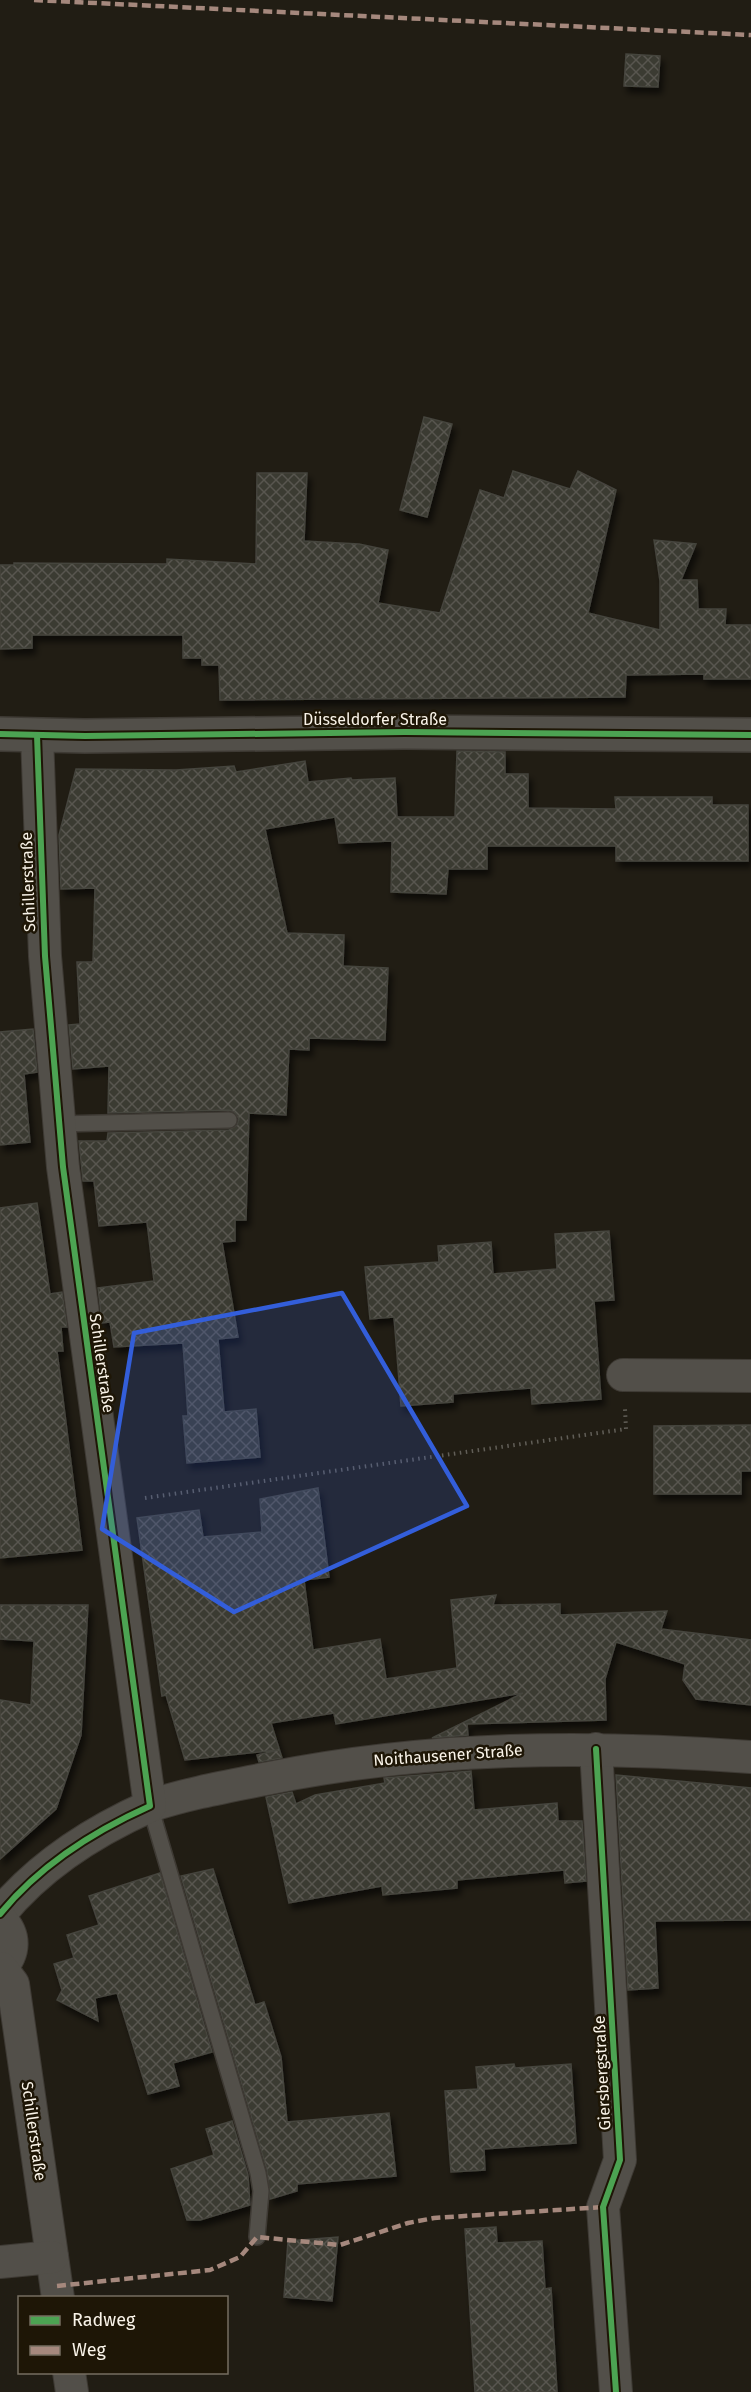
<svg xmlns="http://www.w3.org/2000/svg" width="751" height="2392" font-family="'Fira Sans',sans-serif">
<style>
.building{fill:url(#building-cross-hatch);stroke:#45443d;stroke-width:1.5;filter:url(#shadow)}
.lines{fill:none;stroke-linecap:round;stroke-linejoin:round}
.service-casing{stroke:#3e3a34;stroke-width:18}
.minor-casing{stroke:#3e3a34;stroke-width:34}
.tertiary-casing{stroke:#3e3a34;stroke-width:36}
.path{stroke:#615e57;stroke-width:4;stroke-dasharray:1.5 4.5;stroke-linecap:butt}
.service{stroke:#524f49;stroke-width:15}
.minor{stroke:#524f49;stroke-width:32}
.tertiary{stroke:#524f49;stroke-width:33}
.quiet{stroke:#a5887d;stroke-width:4.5;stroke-dasharray:9 4.5;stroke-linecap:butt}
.cycleway-casing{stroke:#1e1606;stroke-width:10}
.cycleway{stroke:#4ca352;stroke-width:6}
.marked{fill:#335eda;fill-opacity:0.2;stroke:#335eda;stroke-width:4.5;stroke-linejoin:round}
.labels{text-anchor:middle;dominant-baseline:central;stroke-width:5;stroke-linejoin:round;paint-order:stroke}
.street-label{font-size:16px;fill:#f9f3e8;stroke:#1e1606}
</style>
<defs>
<pattern id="building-cross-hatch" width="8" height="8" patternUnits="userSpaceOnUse" patternTransform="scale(1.5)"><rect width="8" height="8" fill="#3b3a32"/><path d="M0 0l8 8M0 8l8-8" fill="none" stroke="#585750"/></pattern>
<filter id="shadow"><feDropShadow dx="3.5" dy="6" stdDeviation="3" flood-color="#0009"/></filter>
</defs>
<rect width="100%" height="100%" fill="#211d14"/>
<g class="building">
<path d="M626,54L660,56L658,87L624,86Z"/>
<path d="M424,417L452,424L427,517L400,510Z"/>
<path d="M513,471L570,489L578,471L616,490L588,613L660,630V581L654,540L696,544L681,580H697L698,609H726L725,625H751V679H704V674L626,675L625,697L220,700L219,665H202V658H183V635H32V648L0,649V565H14V563L167,564V559L256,564L257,473H307L304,541L359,544L388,550L378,603L440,613L480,490L504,498Z"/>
<path d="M457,751L505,752V774H528V808L616,809L615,797H712V805H748V861H616V846H487V869H448L446,894L391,892L392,841L339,843L335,817L265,829L287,933L344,935L343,966L388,968L385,1040L309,1038V1050L289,1049L286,1115L249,1113L246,1220H235V1241L222,1242L238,1337L218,1339L224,1412L256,1409L260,1457L187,1463L183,1416H188L183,1343L114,1347L110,1322L102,1323L98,1288L154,1281L147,1222L99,1226L94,1181H83L79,1141H107L108,1133L229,1130L237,1125L239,1119L234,1112L229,1110L108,1113L109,1066L73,1069L69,1025L80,1024L77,962H93L95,888L61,889L59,835L76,769L176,770L234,766L236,772L305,761L308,782L351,778L352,780L395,778L397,817H455Z"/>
<path d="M33,1029L37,1072L24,1074L30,1142L0,1145V1032Z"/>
<path d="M37,1203L50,1294L62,1292L67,1327H61L63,1351H57L82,1550L0,1558V1208Z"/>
<path d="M609,1231L614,1300L594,1301L601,1399L532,1404L531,1388L453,1394V1402L401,1406L394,1317L370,1319L365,1267L439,1262L438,1246L491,1242L493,1274L557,1269L555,1234Z"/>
<path d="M751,1425V1471H741V1494H654V1426Z"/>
<path d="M318,1488L329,1577L304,1580L313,1650L380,1639L386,1679L457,1668L451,1600L496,1595L493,1605L560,1604V1615L667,1611L661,1629L751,1640V1705L696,1699L683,1680L685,1664L616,1642L605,1679L606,1720L467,1724L468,1735L432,1738L523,1693L336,1724L334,1713L271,1723L282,1758L259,1762L257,1755L278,1750L185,1760L166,1695L162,1696L137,1518L199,1510L203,1537L262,1532L260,1499Z"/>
<path d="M0,1605H88L81,1735L56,1809L0,1859V1700L31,1705L34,1641L0,1639Z"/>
<path d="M471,1771L474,1810L557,1803L558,1821H582L586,1881L565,1883L564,1870L457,1880V1888L383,1895L382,1886L289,1903L266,1797L292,1792L296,1804L315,1795L385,1783L384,1778Z"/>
<path d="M616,1775L751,1788V1920L655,1921L658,1988L628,1990Z"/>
<path d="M213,1869L255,2005L264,2002L281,2057L287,2122L389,2113L396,2176L297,2184V2191L270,2199L267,2170L181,1876Z"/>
<path d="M160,1873L212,2052L173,2063L179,2086L148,2094L117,1993L95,1998L98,2021L57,2000L62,1990L54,1964L74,1958L67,1935L99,1925L89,1896Z"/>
<path d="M514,2064L515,2068L571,2064L576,2143L484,2149L485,2170L451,2172L445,2091L478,2089L476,2067Z"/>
<path d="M232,2121L248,2175L250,2205L200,2220H187L171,2169L214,2155L206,2129Z"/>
<path d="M496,2227L497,2243L542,2241L545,2289L551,2288L557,2392H475L465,2229Z"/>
<path d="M338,2237L332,2301L284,2297L288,2241Z"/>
</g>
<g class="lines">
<g class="service-casing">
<g id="service">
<path d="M59,1124L229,1120"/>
<path d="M150,1806L258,2173L261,2191L257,2237"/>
</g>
</g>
<g class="minor-casing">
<g id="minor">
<path d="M623,1375L751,1376"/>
<path d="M596,1749L620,2160L603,2207L616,2392"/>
<path d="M150,1806C189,1793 230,1786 270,1778C429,1746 589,1745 751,1757"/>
<path d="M0,1914C39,1866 94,1831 150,1806L63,1167L45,956L37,735"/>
<path d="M0,1919C16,1935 15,1953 0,1969"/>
<path d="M1,1968L13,1984L58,2298"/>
<path d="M0,2262L52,2257"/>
<path d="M69,2372L72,2392"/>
</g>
</g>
<g class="tertiary-casing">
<path id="tertiary" d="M0,734L85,736L405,732L751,735"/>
</g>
<path class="path" d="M145,1498L626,1429L625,1409"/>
<use href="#service" class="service"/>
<use href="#minor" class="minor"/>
<use href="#tertiary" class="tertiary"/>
<g class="quiet">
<path d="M34,0L751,35"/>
<path d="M57,2286L210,2270L240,2257L257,2237L340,2245L408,2223L434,2218L603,2207"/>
</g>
<g class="cycleway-casing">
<g id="cycleway">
<path d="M0,734L85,736L405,732L751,735"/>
<path d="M596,1749L620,2160L603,2207L616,2392"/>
<path d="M0,1914C39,1866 94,1831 150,1806L63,1167L45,956L37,735"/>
</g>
</g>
<use href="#cycleway" class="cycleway"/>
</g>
<path class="marked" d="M342,1293L467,1506L234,1612L102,1529L134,1333Z"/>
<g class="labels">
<g class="street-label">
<text x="375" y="719">Düsseldorfer Straße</text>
<text transform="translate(28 882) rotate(-92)">Schillerstraße</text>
<text transform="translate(102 1363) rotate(82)">Schillerstraße</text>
<text transform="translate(448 1755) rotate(-4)">Noithausener Straße</text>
<text transform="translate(602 2073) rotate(-93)">Giersbergstraße</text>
<text transform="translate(34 2131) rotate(82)">Schillerstraße</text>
</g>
</g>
<rect x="18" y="2296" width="210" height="78" fill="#1e1606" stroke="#766e60" stroke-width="1.5"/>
<rect x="30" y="2316" width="30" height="9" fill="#4ca352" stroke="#766e60" stroke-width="1.5"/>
<text x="72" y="2326" font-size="18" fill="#f9f3e8">Radweg</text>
<rect x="30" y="2346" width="30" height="9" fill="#a5887d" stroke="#766e60" stroke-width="1.5"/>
<text x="72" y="2356" font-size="18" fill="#f9f3e8">Weg</text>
</svg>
